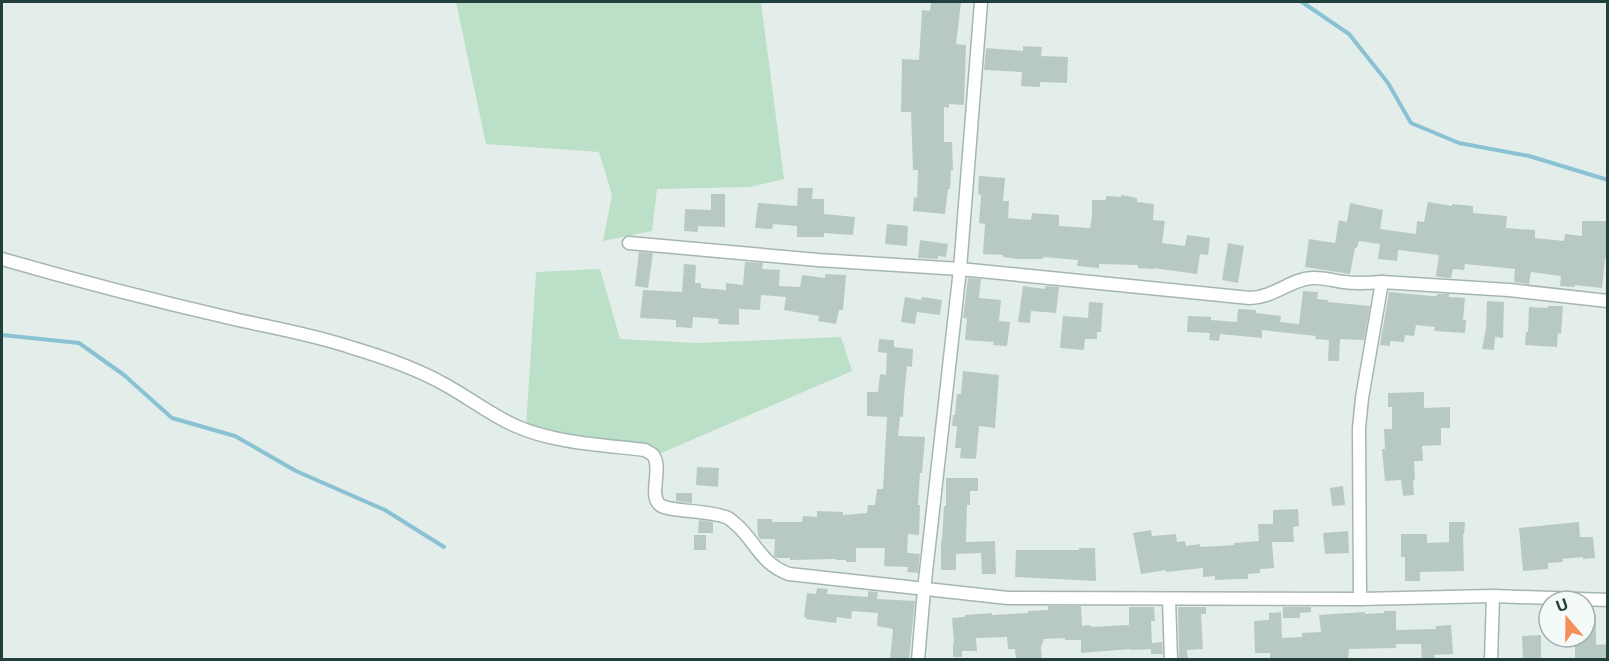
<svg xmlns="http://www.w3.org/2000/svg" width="1609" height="661" font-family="'Open Sans',sans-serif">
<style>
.green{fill:#bcdfc8}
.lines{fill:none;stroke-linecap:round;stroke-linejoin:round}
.stream{stroke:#8ac2d4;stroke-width:4}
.building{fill:#b8c9c3}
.minor-casing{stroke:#a5b6b2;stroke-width:15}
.minor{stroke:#fff;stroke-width:12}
</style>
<rect width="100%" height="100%" fill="#e3eeea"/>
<g class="green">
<path d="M456,2H761L784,179L750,187L657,189L652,231L603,241L612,195L599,152L486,144Z"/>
<path d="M600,269L620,339L697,343L841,337L852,371L652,457L526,427L536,272Z"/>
</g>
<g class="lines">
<g class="stream">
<path d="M1302,2L1349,34L1388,83L1411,123L1459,143L1529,156L1608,180"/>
<path d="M2,335L79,343L124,375L172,418L235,436L296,471L385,510L444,547"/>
</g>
</g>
<g class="building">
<path d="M931,2H961L956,44L966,45L964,105L949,104V108L944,107V142H952L953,170H951L950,189H948L945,214L913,211L914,197L917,198L918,170H913L911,112H901L902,59L919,60L922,10L930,11Z"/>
<path d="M1023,46L1042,47L1041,56L1068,57L1067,83L1040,82V87L1021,86L1022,72L984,70L986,48L1023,51Z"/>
<path d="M979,176L1005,178L1003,201H1009L1008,218L1031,220L1032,213L1059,215V226L1090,228L1092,217V200H1106V196L1121,197V195L1137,198V202L1154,204L1153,220L1165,221L1162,243L1185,246L1187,235L1210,238L1208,255L1200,254L1197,274L1153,268V269L1138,268V265L1099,264V268L1077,266L1078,260L1043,257V259H1018L1003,257V255L983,254L985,224L979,223L981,195L978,194Z"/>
<path d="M798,188H813L812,199H824V214L855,217L853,235L824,233V237H797V226L773,224L772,229L755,228L758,203L797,206Z"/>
<path d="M711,194H725V227L698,226V232L684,231L685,209L711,210Z"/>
<path d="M1428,202L1452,206V204L1473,206V213L1507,216L1506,228L1535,230V238L1564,241L1565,234L1582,236V221H1608V258H1605L1602,288L1575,285V287L1560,286L1561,276L1531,272L1529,284L1514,282L1515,269L1465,264L1464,270L1453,269L1451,278L1438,277L1436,276L1439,255L1398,250L1397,261L1378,259L1380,244L1359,241L1357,248H1355L1350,274L1305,267L1309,239L1335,243L1339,220L1347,222L1350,203L1383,210L1380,229L1416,234L1417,221L1424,222Z"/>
<path d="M887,224L908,226L907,246L885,244Z"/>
<path d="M920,240L948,244L946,257L938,256V259L918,258Z"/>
<path d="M1228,243L1244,246L1238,283L1222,280Z"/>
<path d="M639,252L653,253L648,288L635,286Z"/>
<path d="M745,262L763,263L762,269L780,270L779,286L800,287L802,275L825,278V274L846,275L843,310H839L836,324L818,321L819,316L784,310L786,297L761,295L760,310L739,309V325L718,324L719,319L693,317L692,328L676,327V320L640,318L643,290L682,292L684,264L696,265L695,283H701V288L726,290V283L743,285Z"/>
<path d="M968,278L981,279L979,298L1001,300L999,321L1010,322L1007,346L993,345L994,342L965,340L967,318H963Z"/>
<path d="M1023,286L1045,289V286L1059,287L1056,313L1031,311L1030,323L1018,322Z"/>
<path d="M1303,291L1318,292L1317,299L1328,300V302L1370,306L1364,340L1340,339L1339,361H1328L1329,340L1315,339L1316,336L1262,330V338L1220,334L1219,341L1209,340L1210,333L1187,332L1188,316L1211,317V320L1237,322L1238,309L1256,310V313L1281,316L1280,322L1299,324Z"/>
<path d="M1389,292L1432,296H1437V294H1449V297L1465,298L1463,320H1466L1465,333L1434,331L1435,327L1416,325L1414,336L1405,335L1404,342L1390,341V346L1380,345Z"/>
<path d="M905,297L921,300L922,297L942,300L940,315L917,312L915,324L901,322Z"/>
<path d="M1487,301L1504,302L1503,338L1495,337L1494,350L1482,349L1486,328Z"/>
<path d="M1089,302L1103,303L1101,332H1097V339H1085L1084,350L1060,348L1063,316L1088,318Z"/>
<path d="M1548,306H1563L1561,334L1558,333L1557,347L1525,345L1526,332H1528L1529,307L1548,308Z"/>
<path d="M879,339L894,340V347L913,349L912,367L907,366L904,397L903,417H900L898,436L925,437L922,473H920L918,505H920L919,535L908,534L907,553L920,554L918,573L907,572L908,567L884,566L885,548H856V562H846V560H836V559L790,560V558H777L774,556L775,539H760L758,536L757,519H772V522H802L803,516L817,517V511L843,512V515L867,513L868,505H875L877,489H883L887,417L867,416V392H878L880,374L886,375L887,353L878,352Z"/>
<path d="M963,371L999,375L995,428L979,426L976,459L960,458L961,448H955L957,426H952L953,415H955L957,394H961Z"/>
<path d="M1424,392V408L1450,407V428H1441V445L1422,446L1423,461H1414L1415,480H1413L1414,495L1403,496L1401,480L1385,481L1382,449H1385L1384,429H1392V407H1388V393Z"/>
<path d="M697,467L719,468L718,487L696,485Z"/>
<path d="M946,478H978V491H970V505H967L966,542L995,541L996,574H982L981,553L956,554V570H941V541H942L944,506H946Z"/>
<path d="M1343,486L1345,505L1332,506L1330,488Z"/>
<path d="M676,493H692V503L676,501Z"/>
<path d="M1298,509L1299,526L1293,527L1294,542H1272L1274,568L1260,569V573L1248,574V579H1237L1215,580V576L1203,577V568L1166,572V570L1141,574L1133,533L1151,530L1152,536L1176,534L1177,542L1185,541L1186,546L1200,544V547L1234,545V543L1259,541L1258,524H1273V510Z"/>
<path d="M699,520L713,522V533H698Z"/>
<path d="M1449,522H1465L1464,534H1463L1464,571L1420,572V581H1405V557H1401V534H1427V543L1449,542Z"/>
<path d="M1579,522L1580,537H1593L1595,558L1583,559V557L1562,559L1563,562L1548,563V569L1523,571L1519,528Z"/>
<path d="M1348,531L1349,553L1325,554L1323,533Z"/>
<rect x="694" y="535" width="12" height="15"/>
<path d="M1079,548H1095L1096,581L1015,577L1016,550H1079Z"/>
<path d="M817,588L828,589L827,594L868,597V591L878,592L877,599L915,601L909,660H890L893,629L877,626L878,613L852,611L851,619L837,617L836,623L806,619V617H804L807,593L816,594Z"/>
<path d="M1048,606H1081L1082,626L1091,625V627L1129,625V607H1154L1155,621H1151L1152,643L1162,642L1163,654H1151V649L1131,650V649L1081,653V640H1065V638L1044,639L1041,647L1042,660H1016L1015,649H1008L1007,637L976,638L977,651H962V657H953V643H954L952,618L965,617V615L992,613V615L1028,613V611L1048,610Z"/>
<path d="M1178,607H1206V614H1201L1203,649L1187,650L1188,660H1179Z"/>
<path d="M1283,607H1311V612L1300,613V618H1283Z"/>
<path d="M1384,611H1396V630L1436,629V626L1451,625L1453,654L1434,655L1435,660H1422L1421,644H1396V648L1349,649L1348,660H1270V653H1255L1254,621L1269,620V613L1281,612L1282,638L1302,637V633L1321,632L1319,615L1365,612V614L1384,613Z"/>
<path d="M1585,615H1596V645L1608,644V659H1575V645H1577V637H1585Z"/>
<path d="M1541,635V660H1523L1522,636Z"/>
</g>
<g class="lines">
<g class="minor-casing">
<g id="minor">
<path d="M629,243L818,260L960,269L1250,298C1275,297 1291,279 1312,278C1323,277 1334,281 1344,282C1357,284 1369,283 1382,282L1509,290L1608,301"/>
<path d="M2,259C78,281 156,301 234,319C274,328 315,335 353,348C383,357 415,368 442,383C467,396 490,415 516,426C553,443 605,445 645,450C648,452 651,453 653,455C663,468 648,495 660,505C669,512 711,510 728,518C732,520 735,524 739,527C757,545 762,564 789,574L1008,598L1360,599L1493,596L1608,600"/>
<path d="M1169,599L1171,660"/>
<path d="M1360,599L1359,428L1362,398L1382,282"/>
<path d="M918,660L924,590L960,269L981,2"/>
<path d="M1491,660L1493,596"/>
</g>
</g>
<use href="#minor" class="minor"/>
</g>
<rect width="1609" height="661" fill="none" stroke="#22403b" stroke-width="6"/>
<g transform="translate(1567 619) rotate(340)"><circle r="28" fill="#f4faf7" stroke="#a0b0ac" stroke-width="1.5"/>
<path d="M0-4.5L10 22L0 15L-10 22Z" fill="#f78d58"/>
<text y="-9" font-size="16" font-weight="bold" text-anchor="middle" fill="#22403b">U</text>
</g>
</svg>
